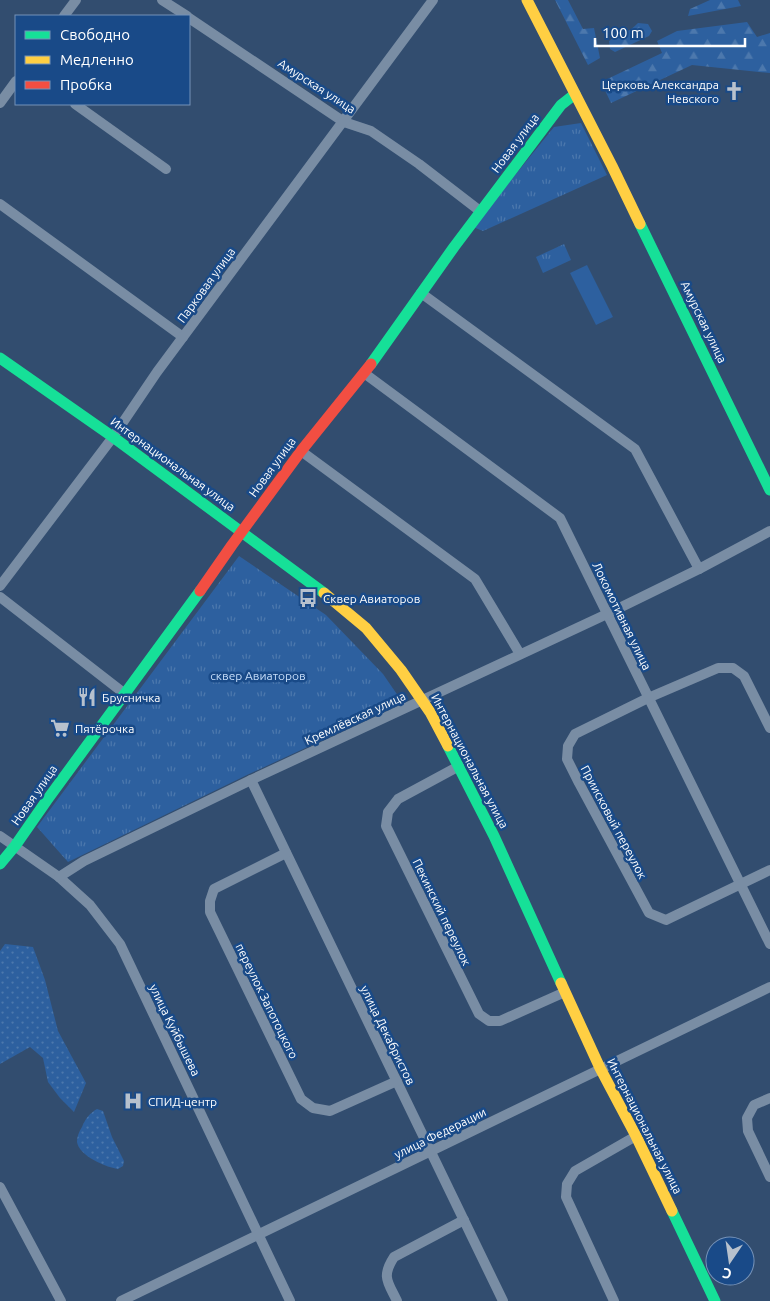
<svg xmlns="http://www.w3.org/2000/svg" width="770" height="1301" font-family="Ubuntu,sans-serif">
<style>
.grass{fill:url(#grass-dots)}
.forest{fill:url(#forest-firs)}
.park{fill:url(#park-tufts)}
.pitch{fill:#2d609f}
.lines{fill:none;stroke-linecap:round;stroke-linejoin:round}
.street{stroke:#798da4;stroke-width:10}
.fast{stroke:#16e098;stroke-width:11}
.slow{stroke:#ffcf43;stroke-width:11}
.jam{stroke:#f24e42;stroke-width:11}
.labels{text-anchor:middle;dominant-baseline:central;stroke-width:5;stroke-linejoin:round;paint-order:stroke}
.poi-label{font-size:12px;fill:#fff;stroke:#194a88;text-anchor:start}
.street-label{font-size:12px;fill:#fff;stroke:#194a88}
.park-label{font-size:12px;fill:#c7defa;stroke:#194a88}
</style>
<defs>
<pattern id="grass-dots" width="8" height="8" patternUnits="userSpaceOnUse" patternTransform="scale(1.25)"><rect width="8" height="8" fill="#2d609f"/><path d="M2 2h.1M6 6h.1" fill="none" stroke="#4c78ad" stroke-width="1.8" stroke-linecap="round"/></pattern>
<pattern id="forest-firs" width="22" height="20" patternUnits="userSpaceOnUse" patternTransform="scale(1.25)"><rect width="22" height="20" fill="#2d609f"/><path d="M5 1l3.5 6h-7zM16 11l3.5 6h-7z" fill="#4c78ad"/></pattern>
<pattern id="park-tufts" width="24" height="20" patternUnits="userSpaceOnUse" patternTransform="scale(1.25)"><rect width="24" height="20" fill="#2d609f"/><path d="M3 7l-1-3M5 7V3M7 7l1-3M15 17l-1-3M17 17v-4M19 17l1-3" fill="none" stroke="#4c78ad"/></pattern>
</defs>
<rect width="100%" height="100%" fill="#324d6f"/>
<g class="grass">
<path d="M5,944L33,947L45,980L58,1031L86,1083L74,1112L60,1098L48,1082L43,1058L30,1047L0,1064V951Z"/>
<path d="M97,1109L103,1111L112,1137L124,1161L123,1166L118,1169C106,1167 79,1156 77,1142C77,1136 79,1132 82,1127C85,1119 90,1113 97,1109Z"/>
</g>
<g class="forest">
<path d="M555,0H568L583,29L594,28L600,58L588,65Z"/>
<path d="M710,0H738L741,6L688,16L690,9Z"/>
<path d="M747,22L757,37L770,33V73L692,65L611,103L601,82L662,53L657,41L677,31Z"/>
<path d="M638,23L648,24L652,31L649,36L615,52L610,49L609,41C620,33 629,33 638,23Z"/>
</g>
<g class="park">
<path d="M581,123L607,175L483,231L473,227L554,127Z"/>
<path d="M564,244L571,260L543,273L536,257Z"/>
<path d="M239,556L326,615L383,674L403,703L249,774L68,862L37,827Z"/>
</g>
<path class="pitch" d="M587,265L613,317L596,325L570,273Z"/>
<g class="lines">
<g class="street">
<path d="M162,0L187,16"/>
<path d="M64,16L76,0"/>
<path d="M189,18L344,122L371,131L419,164L480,211"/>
<path d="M0,103L16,81"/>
<path d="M75,104L166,169"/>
<path d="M0,204L183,337"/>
<path d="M421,293L635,449L699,569"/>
<path d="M364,373L560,518L770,944"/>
<path d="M301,451L475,579L520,654"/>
<path d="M0,586L113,437L157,372L433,0"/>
<path d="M0,597L125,694"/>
<path d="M770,728L744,676L733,668H718L648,698L575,734L568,746L567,759L579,783L649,913L666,920L770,870"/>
<path d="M459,766L398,799L388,812L386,826L479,1014L489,1021H500L565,992"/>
<path d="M251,780L503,1301"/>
<path d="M0,836L59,877L90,905L120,944L290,1301"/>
<path d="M286,853L214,889L210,901V912L301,1099L313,1108L330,1111L397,1081"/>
<path d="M59,877L84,861L251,780L607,614L699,569L770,531"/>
<path d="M770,1098L754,1105L747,1118L748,1131L770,1177"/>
<path d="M0,1187L61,1301"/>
<path d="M121,1301C338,1198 553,1090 770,987"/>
<path d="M397,1301C388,1282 381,1277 394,1257L464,1220"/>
<path d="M614,1301L566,1197L567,1184L575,1171L636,1136"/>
</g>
<g class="fast">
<path d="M640,224L770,490"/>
<path d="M0,358L113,437L324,593"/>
<path d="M371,364L454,247L561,105L575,94"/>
<path d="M448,746L494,836L561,983"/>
<path d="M0,864L15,846L47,800L200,591"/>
<path d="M672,1211L715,1301"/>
</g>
<g class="slow">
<path d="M527,0L612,166L640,224"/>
<path d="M324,593L366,628L401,670L430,712L448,746"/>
<path d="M561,983L600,1068L636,1136L672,1211"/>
</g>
<path class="jam" d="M200,591L232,545L301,451L371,364"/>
</g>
<defs>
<g id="church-bare" transform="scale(1.5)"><path d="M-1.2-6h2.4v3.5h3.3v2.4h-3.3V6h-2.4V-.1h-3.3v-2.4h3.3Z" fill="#b7c1cd" stroke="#194a88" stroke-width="2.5" paint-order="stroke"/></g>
<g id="bus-bare" transform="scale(1.5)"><path d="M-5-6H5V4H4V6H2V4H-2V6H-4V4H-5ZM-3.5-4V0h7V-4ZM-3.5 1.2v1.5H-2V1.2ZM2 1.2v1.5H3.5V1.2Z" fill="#b7c1cd" stroke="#194a88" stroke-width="2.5" paint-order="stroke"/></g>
<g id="restaurant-bare" transform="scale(1.5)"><path d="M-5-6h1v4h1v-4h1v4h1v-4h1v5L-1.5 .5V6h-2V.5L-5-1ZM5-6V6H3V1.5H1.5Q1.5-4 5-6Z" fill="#b7c1cd" stroke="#194a88" stroke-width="2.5" paint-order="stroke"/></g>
<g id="supermarket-bare" transform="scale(1.5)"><path d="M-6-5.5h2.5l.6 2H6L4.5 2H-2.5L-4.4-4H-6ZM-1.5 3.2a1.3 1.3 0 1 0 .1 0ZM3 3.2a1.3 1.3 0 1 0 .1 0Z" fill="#b7c1cd" stroke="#194a88" stroke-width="2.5" paint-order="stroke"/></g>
<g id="hospital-bare" transform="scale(1.5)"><path d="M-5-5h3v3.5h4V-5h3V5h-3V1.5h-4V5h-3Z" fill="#b7c1cd" stroke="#194a88" stroke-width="2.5" paint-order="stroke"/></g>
</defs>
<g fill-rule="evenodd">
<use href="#church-bare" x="734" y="91"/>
<use href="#bus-bare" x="308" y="598"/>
<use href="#restaurant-bare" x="87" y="697"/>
<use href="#supermarket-bare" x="60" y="728"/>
<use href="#hospital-bare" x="133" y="1101"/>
</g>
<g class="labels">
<g class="poi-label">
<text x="719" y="84" text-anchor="end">Церковь Александра<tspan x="719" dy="14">Невского</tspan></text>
<text x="323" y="598">Сквер Авиаторов</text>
<text x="102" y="697">Брусничка</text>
<text x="75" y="728">Пятёрочка</text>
<text x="148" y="1101">СПИД-центр</text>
</g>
<g class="street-label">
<text transform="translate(317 86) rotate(33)">Амурская улица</text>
<text transform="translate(515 143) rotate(-53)">Новая улица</text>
<text transform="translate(206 285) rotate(-54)">Парковая улица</text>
<text transform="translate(704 322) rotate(64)">Амурская улица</text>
<text transform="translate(173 464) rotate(36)">Интернациональная улица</text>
<text transform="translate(272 467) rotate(-54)">Новая улица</text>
<text transform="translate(622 616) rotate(64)">Локомотивная улица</text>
<text transform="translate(355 718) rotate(-25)">Кремлёвская улица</text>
<text transform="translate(470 761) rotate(62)">Интернациональная улица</text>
<text transform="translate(34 795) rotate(-55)">Новая улица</text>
<text transform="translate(614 822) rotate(62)">Приисковый переулок</text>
<text transform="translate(442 912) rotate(64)">Пекинский переулок</text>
<text transform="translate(267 1001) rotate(64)">переулок Запотоцкого</text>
<text transform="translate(175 1030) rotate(64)">улица Куйбышева</text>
<text transform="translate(388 1035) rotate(64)">улица Декабристов</text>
<text transform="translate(645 1126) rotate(63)">Интернациональная улица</text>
<text transform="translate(440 1133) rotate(-26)">улица Федерации</text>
</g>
<g class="park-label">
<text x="258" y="675">сквер Авиаторов</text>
</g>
</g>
<rect x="15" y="15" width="175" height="90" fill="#194a88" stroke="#7592b8"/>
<rect x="25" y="31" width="25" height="8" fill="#16e098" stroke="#7592b8"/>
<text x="60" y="40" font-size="15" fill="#ffffff">Свободно</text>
<rect x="25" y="56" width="25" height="8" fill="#ffcf43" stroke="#7592b8"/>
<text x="60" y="65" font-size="15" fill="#ffffff">Медленно</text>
<rect x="25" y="81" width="25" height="8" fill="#f24e42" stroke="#7592b8"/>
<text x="60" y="90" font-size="15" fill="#ffffff">Пробка</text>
<g transform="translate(730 1261) rotate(193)"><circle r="24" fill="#194a88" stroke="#7592b8"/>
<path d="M0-4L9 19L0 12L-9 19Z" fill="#b7c1cd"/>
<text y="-8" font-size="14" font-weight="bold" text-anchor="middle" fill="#ffffff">С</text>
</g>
<path d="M595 38v8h150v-8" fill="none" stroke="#ffffff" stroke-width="2.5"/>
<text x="602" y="38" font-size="15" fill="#ffffff" stroke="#194a88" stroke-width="4" paint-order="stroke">100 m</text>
</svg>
